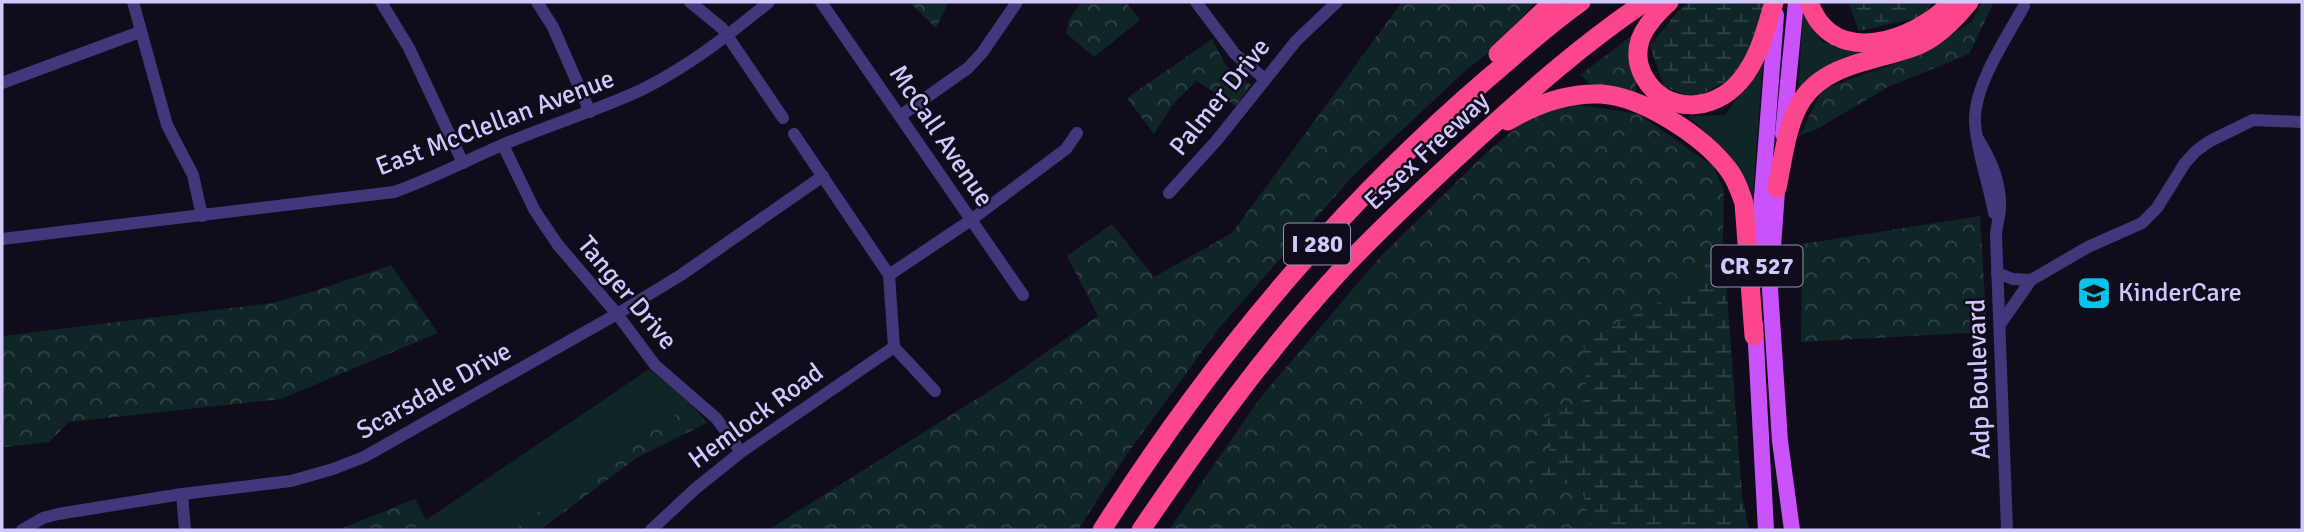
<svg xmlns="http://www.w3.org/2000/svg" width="2304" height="532" font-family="Signika,sans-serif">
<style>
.grass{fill:#0f2526}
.forest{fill:url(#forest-crowns)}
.wetland{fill:url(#wetland-marsh)}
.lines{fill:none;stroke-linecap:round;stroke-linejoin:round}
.minor{stroke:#40387a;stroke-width:12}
.major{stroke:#ca52fb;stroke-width:16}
.highway{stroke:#fb468d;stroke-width:19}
.labels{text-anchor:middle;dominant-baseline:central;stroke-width:5;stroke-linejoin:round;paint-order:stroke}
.shield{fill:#100c1c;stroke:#9890ba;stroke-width:2}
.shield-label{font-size:24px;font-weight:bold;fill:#d3c8fe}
.street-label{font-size:26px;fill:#d3c8fe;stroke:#100c1c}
.poi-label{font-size:26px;fill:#d3c8fe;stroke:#100c1c;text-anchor:start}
</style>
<defs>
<pattern id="forest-crowns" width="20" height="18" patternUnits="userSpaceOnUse" patternTransform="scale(1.75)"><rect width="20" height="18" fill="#0f2526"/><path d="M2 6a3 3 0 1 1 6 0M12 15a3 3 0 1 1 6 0" fill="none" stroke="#314347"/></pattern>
<pattern id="wetland-marsh" width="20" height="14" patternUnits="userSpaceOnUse" patternTransform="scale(1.75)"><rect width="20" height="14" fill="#0f2526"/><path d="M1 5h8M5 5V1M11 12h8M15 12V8" fill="none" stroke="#314347"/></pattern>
</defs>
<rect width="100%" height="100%" fill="#100c1c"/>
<g class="grass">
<path d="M1803,12L1822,42L1873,52L1798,92Z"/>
<path d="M1763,62L1753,194L1727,152L1688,116L1725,115Z"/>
<path d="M649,369L691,404L512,530H411Z"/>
</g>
<g class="forest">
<path d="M909,2H949L936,28Z"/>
<path d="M1081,2H1126L1140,20L1094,57L1066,33L1069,20Z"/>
<path d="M1402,2H1536L1489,52L1465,71L1353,176L1220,327L1127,454L1078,530H768L1002,383L1098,316L1067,256L1112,224L1154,277L1232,233Z"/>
<path d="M1982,2H1994L1969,54L1888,87L1817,129L1799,136L1823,89L1925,53L1972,21Z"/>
<path d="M1634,34L1636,92L1592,85L1580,75Z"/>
<path d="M1212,39L1226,66L1251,85L1236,106L1196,81L1174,103L1154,134L1127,98Z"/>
<path d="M1566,103L1639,114L1713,166L1724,190L1723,239L1690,287L1583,340L1587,399L1581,483L1591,530H1169L1260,398L1381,256L1486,153L1523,122Z"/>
<path d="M1980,216L1987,332L1801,342L1802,244Z"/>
<path d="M391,265L438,333L281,399L69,422L49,442L5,447L2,445V336L272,303L315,291Z"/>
<path d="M691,404L707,423L638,457L540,530H512Z"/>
<path d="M415,499L426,520L411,530H338Z"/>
</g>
<g class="wetland">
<path d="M1690,2H1764L1759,32L1736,76L1695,98L1664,87L1650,46L1678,11Z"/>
<path d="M1848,2H1933L1922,17L1859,31Z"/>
<path d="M1723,239L1742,495L1749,530H1591L1581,484L1521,483L1532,463H1553L1540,419L1587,399L1583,340L1690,287Z"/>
</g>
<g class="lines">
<g class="minor">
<path d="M133,2L167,125L193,175L202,216"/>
<path d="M381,2L409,48L463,163"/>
<path d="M537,2L553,27L590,112"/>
<path d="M690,2L722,28L783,118"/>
<path d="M821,2L1023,295"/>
<path d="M1196,2L1235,54L1265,79"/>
<path d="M2,83L140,32"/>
<path d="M900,116L968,68L982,53L1017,2"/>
<path d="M794,134L889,275L894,347L935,391"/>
<path d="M1978,139C1991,160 2001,182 2000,208C2000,217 1996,226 1996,236L2007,530"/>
<path d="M503,145L535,211L558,245L617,314L655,365L716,418L741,452"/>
<path d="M1169,193L1217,140L1296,41L1337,2"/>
<path d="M1994,213C1989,184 1976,149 1975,121C1974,85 2007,37 2024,6"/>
<path d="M2,239L394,192C431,179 465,161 502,145C548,125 596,111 641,90C688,67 730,34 769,2"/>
<path d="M1997,273L2013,279L2031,280"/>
<path d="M889,275L971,220L1066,149L1077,133"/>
<path d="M2001,323L2031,280L2088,247L2142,223L2157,208L2185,163L2196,151L2210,141L2253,120L2302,122"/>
<path d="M182,494L185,530"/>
<path d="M22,530L43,518L58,514L182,494L291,481L333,469L364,457L617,314L681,275L823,176"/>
<path d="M651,530L695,489L741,452L894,347"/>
</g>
<g class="major">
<path d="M1783,134L1796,2"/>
<path d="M1778,177L1770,289L1780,441L1792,530"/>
<path d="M1756,275L1776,15"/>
<path d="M1755,325L1766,530"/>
</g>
<g class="highway">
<path d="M1669,2C1658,12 1645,26 1640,40C1636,53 1638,66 1644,77C1666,115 1714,112 1740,81C1759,59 1766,29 1774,2"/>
<path d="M1809,2C1832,70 1915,41 1952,2"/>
<path d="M1498,54L1553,2"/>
<path d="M1508,121C1536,104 1567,93 1600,94C1642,96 1703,136 1728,169C1736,179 1740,191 1744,203L1754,336"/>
<path d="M1777,188C1783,160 1786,125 1802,100C1827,61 1882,61 1921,44C1940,35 1956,18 1969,2"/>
<path d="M1102,530C1209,362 1336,209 1487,79C1518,53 1548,25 1581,2"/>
<path d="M1141,530C1203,439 1267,350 1342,269C1385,224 1431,181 1476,140C1530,91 1585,42 1645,2"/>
</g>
</g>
<defs>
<g id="school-square" transform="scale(1.75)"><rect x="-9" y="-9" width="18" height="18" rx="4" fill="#05c2ed" stroke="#100c1c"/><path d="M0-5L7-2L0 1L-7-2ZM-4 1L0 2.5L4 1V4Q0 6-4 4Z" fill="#111"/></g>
</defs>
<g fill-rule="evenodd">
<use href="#school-square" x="2094" y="293"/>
</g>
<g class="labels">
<g class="shield">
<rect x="1284" y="223.5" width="66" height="41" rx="5"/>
<rect x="1711.5" y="245.5" width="91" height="41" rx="5"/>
</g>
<g class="shield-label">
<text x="1317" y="244">I 280</text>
<text x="1757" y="266">CR 527</text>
</g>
<g class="street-label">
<text transform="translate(1220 97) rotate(-51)">Palmer Drive</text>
<text transform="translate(495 123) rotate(-21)">East McClellan Avenue</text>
<text transform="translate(941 136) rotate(56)">McCall Avenue</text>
<text transform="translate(1427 151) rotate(-43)">Essex Freeway</text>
<text transform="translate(627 293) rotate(50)">Tanger Drive</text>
<text transform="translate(1979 379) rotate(-92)">Adp Boulevard</text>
<text transform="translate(434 391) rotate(-29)">Scarsdale Drive</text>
<text transform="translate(756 416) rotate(-36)">Hemlock Road</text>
</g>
<g class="poi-label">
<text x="2118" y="293">KinderCare</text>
</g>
</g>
<rect width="2304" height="532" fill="none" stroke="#d3c8fe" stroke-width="7"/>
</svg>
